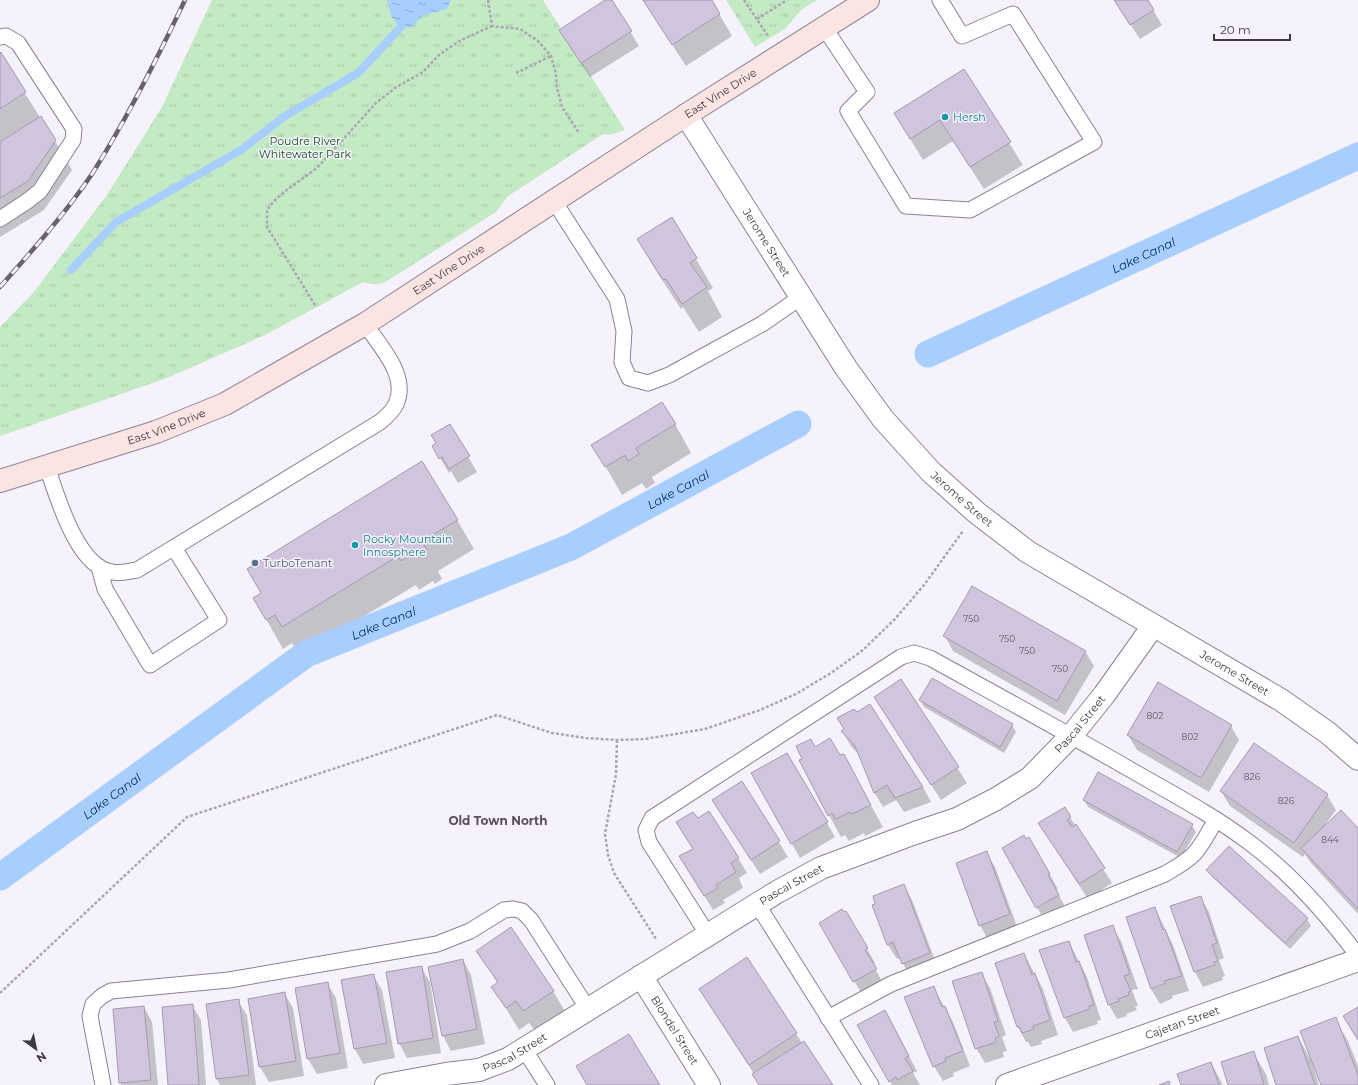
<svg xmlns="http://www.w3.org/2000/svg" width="1358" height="1085" font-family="Montserrat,sans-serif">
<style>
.park{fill:url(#park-tufts)}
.water{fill:url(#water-ripples)}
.shadow{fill:#0003}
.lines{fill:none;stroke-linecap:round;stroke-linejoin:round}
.stream{stroke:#a7cefd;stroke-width:8}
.canal{stroke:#a7cefd;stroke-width:27}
.building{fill:#d1c5de;stroke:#a59ab2}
.lane-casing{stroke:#8b8197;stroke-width:17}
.street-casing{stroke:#8b8197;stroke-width:24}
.secondary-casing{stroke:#8b8197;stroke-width:24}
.path{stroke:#aba7b1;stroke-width:2.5;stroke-dasharray:3 2;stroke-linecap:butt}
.lane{stroke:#fff;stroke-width:15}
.street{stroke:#fff;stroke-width:22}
.secondary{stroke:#fbe5e3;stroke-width:22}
.rail-casing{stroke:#67626c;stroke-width:4.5}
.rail{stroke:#f6f2fc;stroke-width:3;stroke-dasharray:9;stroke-linecap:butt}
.culture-dot{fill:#0f9aa8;stroke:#f6f2fc;stroke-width:1.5}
.service-dot{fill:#5c6f8a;stroke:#f6f2fc;stroke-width:1.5}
.labels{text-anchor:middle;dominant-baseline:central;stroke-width:3;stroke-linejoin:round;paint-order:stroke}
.number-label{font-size:9px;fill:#625b69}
.street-label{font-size:11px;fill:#3d3842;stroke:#f6f2fc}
.culture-label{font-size:11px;fill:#0d838f;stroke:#f6f2fc;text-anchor:start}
.park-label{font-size:11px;fill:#0f531d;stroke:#f6f2fc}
.service-label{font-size:11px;fill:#4e5e75;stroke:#f6f2fc;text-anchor:start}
.water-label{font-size:12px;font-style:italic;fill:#00366c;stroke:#f6f2fc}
.neighbourhood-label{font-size:12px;font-weight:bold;fill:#584e62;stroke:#f6f2fc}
</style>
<defs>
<pattern id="park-tufts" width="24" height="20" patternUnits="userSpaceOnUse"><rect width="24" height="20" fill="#c3eac4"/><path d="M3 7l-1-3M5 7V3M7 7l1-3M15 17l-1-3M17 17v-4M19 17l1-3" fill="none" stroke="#a8c9aa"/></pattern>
<pattern id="water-ripples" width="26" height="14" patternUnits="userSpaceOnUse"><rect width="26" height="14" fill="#a7cefd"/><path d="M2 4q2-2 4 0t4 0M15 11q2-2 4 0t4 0" fill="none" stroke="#89a8ce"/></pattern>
</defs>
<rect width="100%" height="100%" fill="#f6f2fc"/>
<g class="park">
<path d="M212,0H543L625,130L610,135L603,134L507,197L496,212L387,281C379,285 372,285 363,282L265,335L167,378L0,436V327L33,293L107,195L162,107Z"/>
<path d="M726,0H817L801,10L785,29L755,47Z"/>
</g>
<path class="water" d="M387,0H451L447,9L424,15L411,27L400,28L391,16Z"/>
<g class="shadow">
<path d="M607,0H611L639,46L590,77L569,45Z"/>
<path d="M643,0H711L732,36L686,66Z"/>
<path d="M1114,0H1147L1162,25L1140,39Z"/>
<path d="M0,54L55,141L72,170L44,210L0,237Z"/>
<path d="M963,70L1023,165L984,189L953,141L923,160L895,114Z"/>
<path d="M672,218L713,288L708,291L722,317L699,332L683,307L681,309L655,269L638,240Z"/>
<path d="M675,424L691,453L652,477L655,483L646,489L642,483L622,495L593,445Z"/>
<path d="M449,425L477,472L458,483L451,471L449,473L433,446L437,443Z"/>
<path d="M457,520L474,549L438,571L442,579L435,584L433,581L419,590L416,585L299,655L292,643L283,649L254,598Z"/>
<path d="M945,636L1085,651L1094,666L1065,715L953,651Z"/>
<path d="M901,680L967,783L941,800L884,712Z"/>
<path d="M920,700L1012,725L1016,732L1004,753L924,707Z"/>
<path d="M1231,726L1239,740L1209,792L1137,750L1128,735Z"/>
<path d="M842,731L923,787L931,802L904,812L896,800L883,807L874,792L860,756L851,746Z"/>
<path d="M815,748L840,756L843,755L883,827L865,836L864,833L849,841L845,835L841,837L829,815Z"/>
<path d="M787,754L835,837L800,858L752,774Z"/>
<path d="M741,782L788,857L760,874L722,815Z"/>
<path d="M1221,791L1327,795L1336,810L1324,826L1358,830V914L1311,863L1305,854L1303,857L1230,806Z"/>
<path d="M1084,800L1192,825L1196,832L1181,858L1088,807Z"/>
<path d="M1064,808L1112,883L1088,899L1039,823Z"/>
<path d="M1029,838L1058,889L1056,890L1067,910L1046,923L1003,849Z"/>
<path d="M693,849L738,858L747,873L739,878L743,888L723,900L725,903L713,910L689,871Z"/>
<path d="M986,852L995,867L1018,929L988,940L980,925Z"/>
<path d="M1208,870L1307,919L1311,926L1290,949L1212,877Z"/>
<path d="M904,885L912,900L938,968L911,978L900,958L897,959L888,945L873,906Z"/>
<path d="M1200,897L1209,912L1224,958L1219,960L1225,976L1222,977L1223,980L1203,987L1195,972Z"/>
<path d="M1155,908L1173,945L1189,991L1172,996L1173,998L1160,1004L1151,989Z"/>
<path d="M846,912L875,963L873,965L884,985L863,996L820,923Z"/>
<path d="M1112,927L1121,941L1138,989L1132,990L1138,1006L1135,1007L1137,1010L1126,1014L1127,1016L1117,1019L1109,1005Z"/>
<path d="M1069,942L1087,977L1101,1020L1097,1021L1098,1024L1073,1032L1065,1018Z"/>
<path d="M478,951L553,991L566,1013L537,1033L529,1023L519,1030L493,987L498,984Z"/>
<path d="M1024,954L1043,989L1058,1035L1041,1041L1042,1044L1031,1047L1028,1042H1026L1018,1027L997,964Z"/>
<path d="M747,958L802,1043L832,1085H759L753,1075L754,1074L709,1004Z"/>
<path d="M463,960L471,975L485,1044L451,1051L443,1036L429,967Z"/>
<path d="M421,967L430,982L441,1053L407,1058L399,1043Z"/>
<path d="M981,973L990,988L1006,1035L1002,1037L1007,1051L1003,1052L1004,1057L985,1063L976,1048Z"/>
<path d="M373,975L382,990L395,1058L363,1064L355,1049Z"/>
<path d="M327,983L336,998L348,1068L317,1074L308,1059L296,989Z"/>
<path d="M933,987L953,1022L970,1066L953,1073L954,1076L943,1081L934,1066Z"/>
<path d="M284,993L293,1008L304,1076L269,1082L260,1067L249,999Z"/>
<path d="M238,1001L247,1015L256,1085H220L217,1079Z"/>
<path d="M192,1005L201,1020L206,1085H169Z"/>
<path d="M144,1007L152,1022L158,1085H121L114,1010Z"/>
<path d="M1335,1019L1348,1041L1358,1066V1085H1322L1315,1065L1313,1066L1319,1085H1277L1298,1037L1311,1060Z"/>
<path d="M858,1025L893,1026L917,1071L913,1073L920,1085H892Z"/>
<path d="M1253,1052L1266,1074L1269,1085H1229Z"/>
<path d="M1211,1063L1223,1085H1182Z"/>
</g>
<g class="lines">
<path class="stream" d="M71,270L116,222L241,150L285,116L358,73L400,28"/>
<g class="canal">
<path id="s1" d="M928,354L1358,156"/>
<path id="s2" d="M0,877L306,654L571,547L798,424"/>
</g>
</g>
<g class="building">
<path d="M605,0H612L632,31L581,63L559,30Z"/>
<path d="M643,0H712L720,14L672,45Z"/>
<path d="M1114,0H1148L1154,10L1130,25Z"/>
<path d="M1,52L26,92L0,109V53Z"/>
<path d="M964,69L1011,142L970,167L940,120L910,139L894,113Z"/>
<path d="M41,116L56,140L28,181L0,198V142Z"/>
<path d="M672,217L697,258L690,263L707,287L682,304L666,279L663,280L637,239Z"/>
<path d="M662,402L676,424L636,448L639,454L628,461L625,455L605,467L591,445Z"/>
<path d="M450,424L470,456L449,469L442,457L439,459L432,446L436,443L431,435Z"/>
<path d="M422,461L458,520L422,541L427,550L417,556L415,553L401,561L398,556L282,627L275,615L266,620L253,598L261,593L247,569Z"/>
<path d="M972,586L1086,651L1057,701L943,636Z"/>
<path d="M932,678L1013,724L1000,747L919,700Z"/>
<path d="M901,679L959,767L931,785L874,697Z"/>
<path d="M1158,682L1232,725L1201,778L1127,735Z"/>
<path d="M870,704L923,787L895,798L887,785L874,793L855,746L841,731L844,729L837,718L854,709L857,712Z"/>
<path d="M830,738L840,755L844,754L871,805L852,814L850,812L836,819L832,813L828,816L799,760L802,759L796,746L811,739L815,747Z"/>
<path d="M1254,743L1328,794L1294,843L1220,791Z"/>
<path d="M787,753L828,822L791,844L751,773Z"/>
<path d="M1098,772L1193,824L1177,852L1083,800Z"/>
<path d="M742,781L780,841L751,860L712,800Z"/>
<path d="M1065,807L1071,817L1067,820L1072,827L1076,824L1105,868L1079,884L1038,823Z"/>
<path d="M1341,810L1358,828V909L1301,848Z"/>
<path d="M709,811L739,858L731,863L736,872L716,885L718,888L704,896L679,856L693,849L676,822L693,812L698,818Z"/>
<path d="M1024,835L1026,839L1029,837L1050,874L1048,875L1059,895L1036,908L1002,848Z"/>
<path d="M1229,846L1308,918L1285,943L1206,870Z"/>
<path d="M987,851L1010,914L979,926L956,863Z"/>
<path d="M904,884L930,953L902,964L893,942L887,945L872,905L875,904L873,896Z"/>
<path d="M1201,896L1217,943L1212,945L1218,961L1214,962L1215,965L1194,972L1170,906Z"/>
<path d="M1155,907L1163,930L1165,929L1182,976L1164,981L1166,983L1151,989L1126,917Z"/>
<path d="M842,909L844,912L846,911L868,948L865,950L877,969L853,982L819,923Z"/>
<path d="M1113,925L1130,974L1124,976L1131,991L1128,992L1129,995L1118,999L1119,1001L1108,1005L1084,935Z"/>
<path d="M511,927L554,991L523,1011L516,1001L506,1008L491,987L498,982L476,951Z"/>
<path d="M1069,941L1076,962L1079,961L1094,1005L1089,1006L1090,1009L1064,1018L1039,950Z"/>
<path d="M1024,953L1032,975L1035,973L1050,1020L1033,1026L1034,1029L1022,1033L1020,1027H1017L995,963Z"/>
<path d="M747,957L797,1033L749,1065L699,989Z"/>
<path d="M463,959L477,1029L442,1036L428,967Z"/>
<path d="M422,966L433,1038L398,1044L386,972Z"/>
<path d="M982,972L998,1021L994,1022L999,1036L995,1038L996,1042L975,1049L952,981Z"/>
<path d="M374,974L387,1043L354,1049L341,980Z"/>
<path d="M328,982L340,1053L307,1059L295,988Z"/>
<path d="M934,986L942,1007L945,1006L963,1051L945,1058L946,1061L933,1067L904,997Z"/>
<path d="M285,992L296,1061L259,1067L248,999Z"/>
<path d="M239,999L249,1075L216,1079L206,1004Z"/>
<path d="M193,1004L199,1085H168L162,1007Z"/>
<path d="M144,1006L151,1080L119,1083L113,1009Z"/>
<path d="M1358,1007V1040L1343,1016Z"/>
<path d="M885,1010L909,1056L905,1058L913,1071L897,1080L896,1077L889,1082L857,1025Z"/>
<path d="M1336,1017L1358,1075V1085H1321L1300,1031Z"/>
<path d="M629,1034L660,1085H587L576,1066Z"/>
<path d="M1298,1036L1315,1085H1276L1264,1048Z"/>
<path d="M804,1041L833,1085H759L752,1074Z"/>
<path d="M1254,1051L1264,1085H1228L1221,1062Z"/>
<path d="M1211,1062L1219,1085H1181L1177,1074Z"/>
<path d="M1169,1081L1170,1085H1159Z"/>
</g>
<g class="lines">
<g class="lane-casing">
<g id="lane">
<path d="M824,27L867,92L848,111L906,206L970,210L1094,142L1013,14L962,36L940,0"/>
<path d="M0,37L6,36L18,43L74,129L73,140L40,191L26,202L0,219"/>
<path d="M554,201L617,299L624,331L622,362L629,378L648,383L669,375L762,324L801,297"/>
<path d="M47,467C57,496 77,567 112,572C120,574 129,571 137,570L380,422C386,417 393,411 396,404C409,376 380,346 365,324"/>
<path d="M99,567L105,589L150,665L219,620L174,548"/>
<path d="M757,904L871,1085"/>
<path d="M708,935L649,842L646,830L652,818L901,657L914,653L930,658C997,695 1065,732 1131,770C1171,793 1213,815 1250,843C1291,874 1327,914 1358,956"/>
<path d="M828,1018L891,984L1165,874C1175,868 1186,862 1194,854C1203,844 1209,831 1216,820"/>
<path d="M524,1049L547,1085"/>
<path d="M103,1085L90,1016L93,1004L102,996L111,991L229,980L437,944L470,931L504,910L513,909L522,911L531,920L588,1009"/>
</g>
</g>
<g class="street-casing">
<g id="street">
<path id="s3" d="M686,115L846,368L883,419L931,472L977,513L1028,552L1281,700L1328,733L1358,759"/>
<path id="s4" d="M641,976L709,1085"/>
<path id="s5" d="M386,1085L446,1074L479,1070L508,1059L777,892L821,868L915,833L957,819L996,799L1030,778L1071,736L1104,695L1153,626"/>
<path id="s6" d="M1007,1085L1358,960"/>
</g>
</g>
<g class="secondary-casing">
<g id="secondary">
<path id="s7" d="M0,481L156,432L225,404L365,324L686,115L868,0"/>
</g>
</g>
<g class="path">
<path d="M488,0L492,26L520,29L538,41L551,56L556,74L557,88L562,107L579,133"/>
<path d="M744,0L768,36"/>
<path d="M757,19L787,0"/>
<path d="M516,73L551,56"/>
<path d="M315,305L267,227V210L273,202L284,192L317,168L376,103L395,88L423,72L439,55L461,40L492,26"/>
<path d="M617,740L616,774L605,834L608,855L614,873L656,939"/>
<path d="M0,993L187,817L497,715L552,733L586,738L617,740L645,739L705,729L760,710L796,694L831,673L863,650L895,619L924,585L963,531"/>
</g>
<use href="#lane" class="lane"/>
<use href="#street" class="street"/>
<use href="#secondary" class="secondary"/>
<g class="rail-casing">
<path id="rail" d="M0,287C32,251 65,214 92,174C127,119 157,59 185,0"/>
</g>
<use href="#rail" class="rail"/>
</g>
<g class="culture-dot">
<circle cx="945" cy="117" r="4"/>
<circle cx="355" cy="545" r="4"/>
</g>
<circle class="service-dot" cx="255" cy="563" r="4"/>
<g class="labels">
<g class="number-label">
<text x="971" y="618">750</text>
<text x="1007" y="638">750</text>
<text x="1027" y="650">750</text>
<text x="1060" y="668">750</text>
<text x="1155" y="715">802</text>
<text x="1190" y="736">802</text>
<text x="1252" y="776">826</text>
<text x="1286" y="800">826</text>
<text x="1330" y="839">844</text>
</g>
<g class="street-label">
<text stroke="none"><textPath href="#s7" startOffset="823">East Vine Drive</textPath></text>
<text stroke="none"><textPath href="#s3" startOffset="151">Jerome Street</textPath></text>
<text stroke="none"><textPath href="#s7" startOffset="499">East Vine Drive</textPath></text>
<text stroke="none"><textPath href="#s7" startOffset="175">East Vine Drive</textPath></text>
<text stroke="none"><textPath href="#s3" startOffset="475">Jerome Street</textPath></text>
<text stroke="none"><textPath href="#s3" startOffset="799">Jerome Street</textPath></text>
<text stroke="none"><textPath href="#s5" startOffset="794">Pascal Street</textPath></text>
<text stroke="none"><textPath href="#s5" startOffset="458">Pascal Street</textPath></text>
<text stroke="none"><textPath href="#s6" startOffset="186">Cajetan Street</textPath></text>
<text stroke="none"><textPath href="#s4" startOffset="64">Blondel Street</textPath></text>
<text stroke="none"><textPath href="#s5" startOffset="134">Pascal Street</textPath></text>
</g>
<g class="culture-label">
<text x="953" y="117">Hersh</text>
<text x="363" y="539">Rocky Mountain<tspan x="363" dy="13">Innosphere</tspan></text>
</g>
<g class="park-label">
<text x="305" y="141">Poudre River<tspan x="305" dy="13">Whitewater Park</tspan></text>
</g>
<g class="service-label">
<text x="263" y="563">TurboTenant</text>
</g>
<g class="water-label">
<text stroke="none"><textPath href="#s1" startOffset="237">Lake Canal</textPath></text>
<text stroke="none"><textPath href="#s2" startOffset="786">Lake Canal</textPath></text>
<text stroke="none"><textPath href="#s2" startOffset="462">Lake Canal</textPath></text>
<text stroke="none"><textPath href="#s2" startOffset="138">Lake Canal</textPath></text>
</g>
<g class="neighbourhood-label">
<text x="498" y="820">Old Town North</text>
</g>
</g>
<g transform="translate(36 1049) rotate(147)" stroke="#f6f2fc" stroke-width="3" paint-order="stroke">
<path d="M0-3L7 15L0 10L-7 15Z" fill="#3d3842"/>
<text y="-6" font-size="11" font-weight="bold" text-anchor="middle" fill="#3d3842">N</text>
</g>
<path d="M1214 34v6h76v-6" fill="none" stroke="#3d3842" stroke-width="2"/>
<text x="1220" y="34" font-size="12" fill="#3d3842" stroke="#f6f2fc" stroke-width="3" paint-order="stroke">20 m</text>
</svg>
